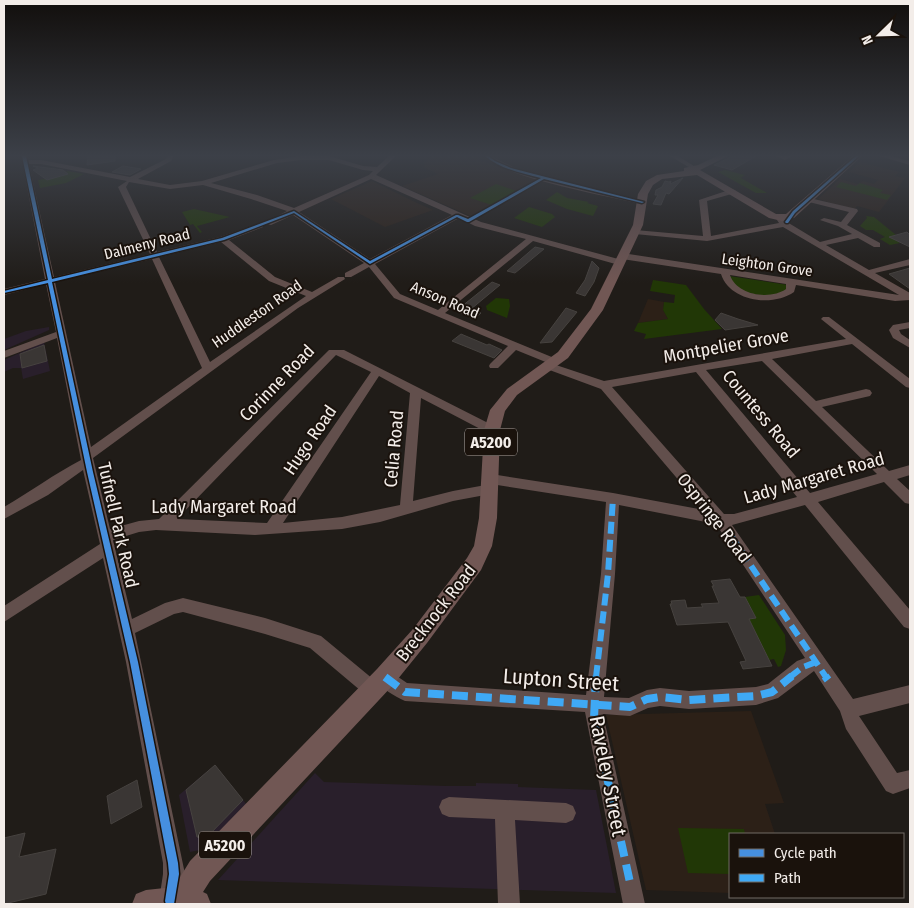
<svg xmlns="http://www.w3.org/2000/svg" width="914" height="908" font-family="'Fira Sans Condensed',sans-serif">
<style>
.commercial{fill:#291f2b}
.built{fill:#2c2017}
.green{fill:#213706}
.building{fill:#3a3634;stroke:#46423f}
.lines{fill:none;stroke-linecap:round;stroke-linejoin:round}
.minor{fill:#624f4c;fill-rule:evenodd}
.major{fill:#715754;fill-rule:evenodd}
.quiet-far1{stroke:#3fa9f5;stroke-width:6;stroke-dasharray:12 6;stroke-linecap:butt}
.quiet{stroke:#3fa9f5;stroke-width:8;stroke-dasharray:16 8;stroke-linecap:butt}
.cycleway-casing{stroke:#1a120c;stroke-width:3}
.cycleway{fill:#468fdf;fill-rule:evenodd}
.labels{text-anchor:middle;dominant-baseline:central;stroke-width:4;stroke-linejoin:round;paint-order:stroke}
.far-street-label{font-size:15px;fill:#f3ede9;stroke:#1a120c}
.shield{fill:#1a120c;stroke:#b2aba7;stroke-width:1}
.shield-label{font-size:16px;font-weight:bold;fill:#f3ede9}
.street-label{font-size:18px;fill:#f3ede9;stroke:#1a120c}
.near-street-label{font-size:21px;fill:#f3ede9;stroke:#1a120c}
</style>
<rect width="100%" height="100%" fill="#201c18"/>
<g class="commercial">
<path d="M49,327V330L4,350V339L26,331Z"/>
<path d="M44,342L50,371L23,379L21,368H13L4,372V360Z"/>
<path d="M215,765L247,805L205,849L190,852L179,795Z"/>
<path d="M315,773L324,782L446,786H476V783L518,784V787L596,790L616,893L218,880Z"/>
</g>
<g class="built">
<path d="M431,156H479V160L495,166L539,179L473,217L402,186L438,174L423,167L426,164L423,163Z"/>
<path d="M860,162L899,172L895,176L905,178L879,212L857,206L853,210L818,199L840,179L858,184L863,181L874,184L878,180L849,172Z"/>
<path d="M372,181L417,203L433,210L385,227L331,199Z"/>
<path d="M648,299L664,302L663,310L668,319L638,323Z"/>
<path d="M751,711L784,803L765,804L775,834H730V893L646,890L606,715Z"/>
</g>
<g class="green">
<path d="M725,170L745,175L741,178L767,193H756L718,172Z"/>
<path d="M68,171L84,174L66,183L40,188L38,180L55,177Z"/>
<path d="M841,182L856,186L860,183L883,190L880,193L891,195L887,200L836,187Z"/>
<path d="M496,184L517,191L492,205L470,198Z"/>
<path d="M557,192L567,198L589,202L587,203L598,206L593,216L567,209L546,200Z"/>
<path d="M529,207L552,214L555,217L542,227L514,218Z"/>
<path d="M194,209L230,217L197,226L202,232L200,233L193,224L190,225L182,212Z"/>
<path d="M866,216L874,217L896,235L890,237L900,243L890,245L880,239L885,237L873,230H866L860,226L867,218Z"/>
<path d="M729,276L788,285V288C776,299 749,297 736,286C734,284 731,279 729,276Z"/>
<path d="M653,280L686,285L704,309L722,329L644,339L646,334L634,331L638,323L668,319L663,310L664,302L674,303L675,295L650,291Z"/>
<path d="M496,298L509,299L510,306L507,318L487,310L486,306Z"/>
<path d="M759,595L785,635L786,650L781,666L778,667L774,659L769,660L749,619L756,618L745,597Z"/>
<path d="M678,828L744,829L745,834H730V874L688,873Z"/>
</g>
<g class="building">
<path d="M88,156H115V161L87,165Z"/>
<path d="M733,156H756L732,170L714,165Z"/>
<path d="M33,166L63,170L68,174L47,180L33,170L38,168Z"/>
<path d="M123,166L141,169L130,175L112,172Z"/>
<path d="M683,178L669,194L666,193L661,205L653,204L658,195H655L656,190L662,187L665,181L669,182L671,181L670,184Z"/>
<path d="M907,232L910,235V247L889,237Z"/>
<path d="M535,247L544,249L515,273L507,271Z"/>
<path d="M592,261L599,268L594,282L585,296L576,293L585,280Z"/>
<path d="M910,268V289L889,274Z"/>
<path d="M492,282L500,285L471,309L481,313L475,319L456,311Z"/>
<path d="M566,308L577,312L552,342L540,343Z"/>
<path d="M721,313L738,319L758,325L725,330L715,320Z"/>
<path d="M461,334L487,345L489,344L502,350L494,358L452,341Z"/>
<path d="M44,345L47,361L22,368L20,354Z"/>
<path d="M730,579L740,597H745L756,618L749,619L772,666L743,669L740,662L746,661L728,622L677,625L670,604H672L671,601L685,600L687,608L703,607L701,604L719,603L712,586H714L711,581Z"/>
<path d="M215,765L243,800L206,838L197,837L186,790Z"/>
<path d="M137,780L142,807L111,824L107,796Z"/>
<path d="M25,833L19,857L56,849L46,894L4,904V838Z"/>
</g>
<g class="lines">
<g class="minor">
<path d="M21,156H27L28,160H41L130,177L166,159L168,156H174L171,161L138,179L170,185L202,181L274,160L300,156H329L363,166L377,167L389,156H396L376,175L481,222L622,260L623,262L619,265L533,241L445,313L559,360L560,362L556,365L604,381L846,339L821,319L823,317H829L910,379V388L906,387L852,344L772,359L816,401L866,389L870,390L872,393L870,396L822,407L889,471L910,465V475L897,479L910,491V504L905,503L884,482L818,502L910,610V629L904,627L805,505L732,525L853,699L910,685V703L859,716L897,773L910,770V788L893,794L886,791L846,729L840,711L814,671L778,698L756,705L689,709L660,706L648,708L630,716L603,714L645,904H623L585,712L405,701C394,696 381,689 376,677L379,671L385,668L407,683L586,695L601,574L606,502L491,484L496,485L498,489L496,493L453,501L380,522L342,529L255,535L156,530L139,532L113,540L132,619L165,603L183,598L265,618L321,636L379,684L382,690L379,696L373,699L367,696L310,648L265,634L183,612L174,614L135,633L185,874L179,904H161L159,901L163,874V863L126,662L103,558L4,622V606L100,544L83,470L48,495L4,519V507C30,492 54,474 81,460L57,338L4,358V351L56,332L46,284L4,295V289L45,279ZM301,160H329L363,170L373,171L369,175L294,208L257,195L211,183L277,163ZM29,164H41L127,181L118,187L150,254L54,277ZM371,179L452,215L370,259L299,212ZM129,182L170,189L203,185L251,199L287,211L264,223L271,225L293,215L364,263L345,273V277H351L369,267L394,298L508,346L490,364L489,366L490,368H498L516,350L548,363L543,366L544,368L601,389L704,510L613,493L491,474L486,475L484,479L486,483L491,484L453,491L413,501L421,398L488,433L492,434L498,430L496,427L344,350H329L159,519L139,521L110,529L93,458L298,308L345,279L344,277H338L312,292L275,277L229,240L263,227V223H260L220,237L157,252L126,187ZM459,218L475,226L526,239L438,310L400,294L375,264ZM221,242L269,281L306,296L210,362L159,257ZM152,259L202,368L91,447L55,282ZM336,355L371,372L267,523L177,519ZM762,361L877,474L810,493L706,370ZM696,372L797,497L734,514H724L612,387ZM379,376L410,393L400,505L342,517L283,523ZM619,505L716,524L805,658L797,661L768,684L756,687L689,691L660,688L647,690L629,698L604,697L615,574Z"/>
<path d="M483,156H490L513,167L535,174L646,202L642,204C607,196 506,178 483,156Z"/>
<path d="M670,156H678L697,168L692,169Z"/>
<path d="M776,156H792L785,160Z"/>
<path d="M879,156H890L910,161V165Z"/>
<path d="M732,189L736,191L735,193L707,201L711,236L779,223L775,217L779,215L787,222L820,242L852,234L838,226L820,220L824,218L841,222L849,212L805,201V197L857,209L858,211L847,225L880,243V247H874L858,238L826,245L869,270L910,259V265L875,273L910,293V300L895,301L796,285L794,292C773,307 730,302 721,274L622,259L618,256L622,253L899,295L783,227L707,241L635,234L631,232L635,230L703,236L699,200ZM730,275L786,284V289C771,300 737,296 730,275Z"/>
<path d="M910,322V328L899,330L901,334L910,340V348L893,338L889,330L893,325Z"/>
<path d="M449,797L566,803L573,806L576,813L573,820L566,823L515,820L520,904H498L495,819L449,817L442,814L439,807L442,800Z"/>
</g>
<path class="major" d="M717,156H728L700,170L776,214H786L853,156H862L794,218L782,221L769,218L697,175L662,179L653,185L648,194L643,225L603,310L568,358L517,395L505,411L500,430L497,518L492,546L481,570L427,643L393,685L210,881L203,892L207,894L211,904H132L136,894L146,890L174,887L190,861L377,669L413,629L467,558L474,546L479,518L484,430L490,410L507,389L558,352L591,309L633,225L638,194L646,181L657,175L684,171V168L698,165Z"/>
<g class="quiet-far1">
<path d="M731,536L826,677"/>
<path d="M596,677L608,574L613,498"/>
<path d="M790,677L803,667L816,662"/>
</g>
<g class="quiet">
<path d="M596,676L594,718L631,887"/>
<path d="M825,676L828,680"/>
<path d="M385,677L405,692L630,707L647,699L660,697L689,700L756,696L772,692L792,676"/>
</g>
<g class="cycleway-casing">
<g id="cycleway">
<path d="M22,156H26L52,279L222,238L294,211L370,261L456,215H458L468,219L541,178C522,173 500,169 485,156H488L495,161L511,168L534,174L644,202L642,203L544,179L469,222H467L457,217L370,264L294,213L224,240L52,282L93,472L138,662L178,863L179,874L174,904H166L165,901L169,874L168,863L130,662L87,472L48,283L4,293V291L48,280Z"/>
<path d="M856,156H859L795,213L788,223H786L785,222L793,211Z"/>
</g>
</g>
<use href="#cycleway" class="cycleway"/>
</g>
<linearGradient id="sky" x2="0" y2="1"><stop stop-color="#120f0d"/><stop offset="0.55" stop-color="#3c4048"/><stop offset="1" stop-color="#3c4048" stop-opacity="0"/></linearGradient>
<rect width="914" height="283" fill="url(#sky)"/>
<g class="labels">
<g class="far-street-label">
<text transform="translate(147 244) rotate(-14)">Dalmeny Road</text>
<text transform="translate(767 265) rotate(8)">Leighton Grove</text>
<text transform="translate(445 300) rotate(23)">Anson Road</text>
<text transform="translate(257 314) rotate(-35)">Huddleston Road</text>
</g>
<g class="shield">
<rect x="465" y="428.5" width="52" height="27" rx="4"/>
<rect x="199" y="831.5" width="52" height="27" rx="4"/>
</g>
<g class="shield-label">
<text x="491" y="442">A5200</text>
<text x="225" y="845">A5200</text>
</g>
<g class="street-label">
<text transform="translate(726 346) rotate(-10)">Montpelier Grove</text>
<text transform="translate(277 383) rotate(-46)">Corinne Road</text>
<text transform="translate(761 414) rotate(50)">Countess Road</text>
<text transform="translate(310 440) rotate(-56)">Hugo Road</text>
<text transform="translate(394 449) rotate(-85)">Celia Road</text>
<text transform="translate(814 478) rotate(-16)">Lady Margaret Road</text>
<text x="224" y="507">Lady Margaret Road</text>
<text transform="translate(714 518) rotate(52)">Ospringe Road</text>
<text transform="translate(118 525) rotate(77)">Tufnell Park Road</text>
<text transform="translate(436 613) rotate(-52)">Brecknock Road</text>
</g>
<g class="near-street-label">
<text transform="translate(561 680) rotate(4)">Lupton Street</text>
<text transform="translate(608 776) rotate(79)">Raveley Street</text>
</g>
</g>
<rect width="914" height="908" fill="none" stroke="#f3ede9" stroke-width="10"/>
<rect x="729" y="833" width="175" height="65" fill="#1a120c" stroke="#716a64"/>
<rect x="739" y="849" width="25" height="8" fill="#468fdf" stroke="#716a64"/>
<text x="774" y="858" font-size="15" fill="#f3ede9">Cycle path</text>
<rect x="739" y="874" width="25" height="8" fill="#3fa9f5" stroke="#716a64"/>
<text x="774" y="883" font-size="15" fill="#f3ede9">Path</text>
<g transform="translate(879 35) rotate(247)" stroke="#1a120c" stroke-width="4" paint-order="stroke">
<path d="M0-4L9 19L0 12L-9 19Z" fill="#f3ede9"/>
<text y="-8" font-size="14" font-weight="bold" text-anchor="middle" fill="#f3ede9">N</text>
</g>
</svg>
